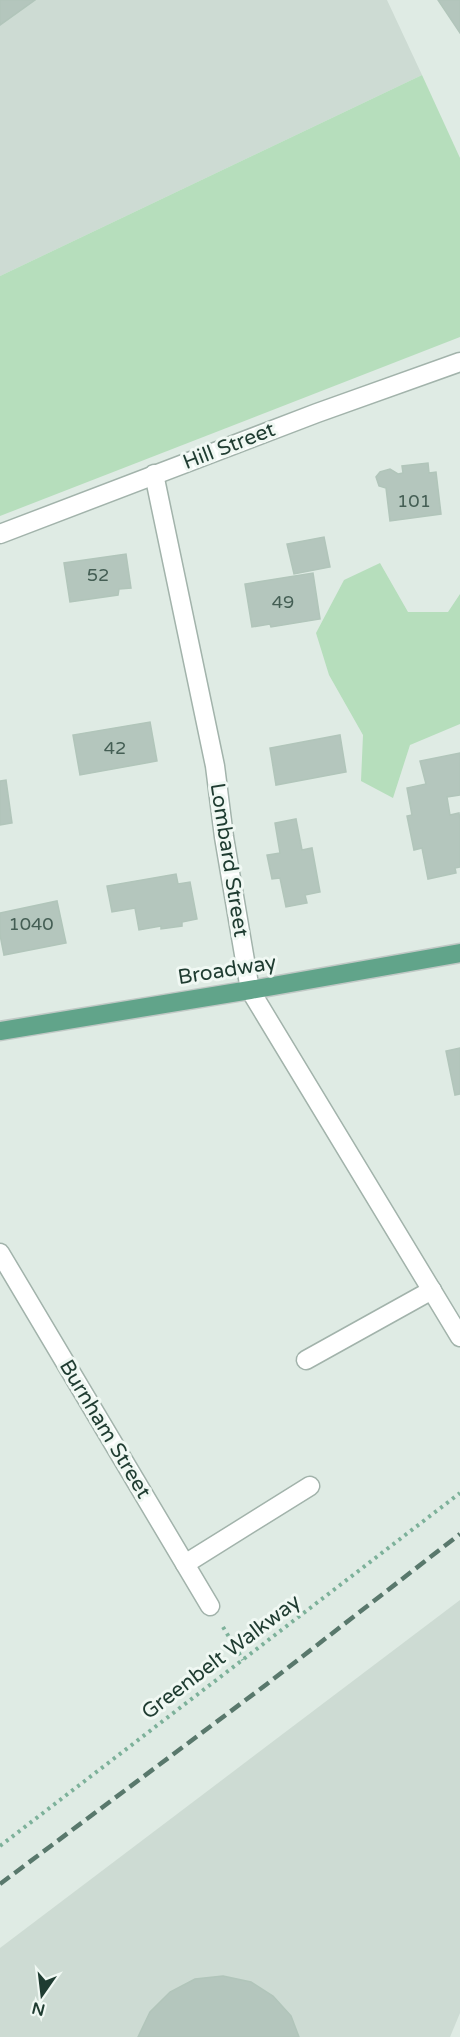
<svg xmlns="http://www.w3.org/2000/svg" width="460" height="2037" font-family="'Varela Round',sans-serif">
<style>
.built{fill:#cddbd3}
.green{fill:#b6debc}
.building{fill:#b4c6bd;stroke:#b1c5ba;stroke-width:1.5}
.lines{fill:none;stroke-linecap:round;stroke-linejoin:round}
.minor-casing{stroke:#a2b3ab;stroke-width:21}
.major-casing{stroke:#c0c8c5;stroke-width:21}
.path{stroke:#7db19a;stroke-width:4;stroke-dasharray:3 4.5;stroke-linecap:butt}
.minor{stroke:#fff;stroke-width:18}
.major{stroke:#61a48a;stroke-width:18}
.rail{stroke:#59786c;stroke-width:4.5;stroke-dasharray:12 6;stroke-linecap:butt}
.labels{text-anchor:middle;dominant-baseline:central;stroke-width:6;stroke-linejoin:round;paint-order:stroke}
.number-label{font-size:18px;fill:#445e54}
.street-label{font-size:21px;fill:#1f3c31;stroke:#f0f8f3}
</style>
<rect width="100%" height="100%" fill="#dfebe4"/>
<g class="built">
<path d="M0,0H387L422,75L0,276Z"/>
<path d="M460,1600V2013L450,2037H0V1948Z"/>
</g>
<g class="green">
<path d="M422,75L460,158V337L0,516V276Z"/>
<path d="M380,563L408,612H448L460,594V724L410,745L393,798L361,781L363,735L329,675L316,633L344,580Z"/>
</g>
<g class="building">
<path d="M0,0H35L0,25Z"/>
<path d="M438,0H460V33Z"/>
<path d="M428,463L429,473L436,472L441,514L390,521L386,488L379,486L376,477L380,472L390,469L398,474L403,473L402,466Z"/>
<path d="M324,537L330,567L294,574L287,544Z"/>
<path d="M126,554L131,588L119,589L118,595L70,602L64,563Z"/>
<path d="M313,573L320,619L271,627L270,624L252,627L245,584Z"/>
<path d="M150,722L157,761L80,775L73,735Z"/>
<path d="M340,735L346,772L276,785L270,748Z"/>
<path d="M460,753V795L447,797L450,815L459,813L460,820V867L455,868L456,873L428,879L422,848L414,850L407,816L412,815L407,788L426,784L420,761Z"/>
<path d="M6,780L12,823L0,825V781Z"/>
<path d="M296,819L302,850L312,848L320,892L305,895L307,903L286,907L280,878L272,879L267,855L280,853L275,823Z"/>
<path d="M176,874L178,884L190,882L197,919L182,922V926L161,929V926L139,930L135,908L112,912L107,886Z"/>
<path d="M57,901L66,943L4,955L0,935V913Z"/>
<path d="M460,1048V1094L455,1095L446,1051Z"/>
<path d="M223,1976L251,1982L273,1996L291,2016L299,2037H138L150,2012L170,1992L195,1979Z"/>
</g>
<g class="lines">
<g class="minor-casing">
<g id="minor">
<path d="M154,474L215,766L224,837L250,990L460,1337"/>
<path d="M0,534L317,413L460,362"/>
<path d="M0,1253L210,1606"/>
<path d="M306,1360L432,1290"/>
<path d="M185,1564L310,1486"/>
</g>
</g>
<g class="major-casing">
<path id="major" d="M0,1031L250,990L460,953"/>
</g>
<g class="path">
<path d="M223,1627L243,1660"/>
<path d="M0,1846L460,1493"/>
</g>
<use href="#minor" class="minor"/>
<use href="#major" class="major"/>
<path class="rail" d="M0,1884L267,1684L460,1534"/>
</g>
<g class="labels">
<g class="number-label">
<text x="414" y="501">101</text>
<text x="98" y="575">52</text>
<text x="283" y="602">49</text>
<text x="115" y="748">42</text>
<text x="31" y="924">1040</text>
</g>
<g class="street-label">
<text transform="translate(229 446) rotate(-21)">Hill Street</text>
<text transform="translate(229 860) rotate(81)">Lombard Street</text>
<text transform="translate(227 970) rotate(-9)">Broadway</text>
<text transform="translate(105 1429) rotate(59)">Burnham Street</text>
<text transform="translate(221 1657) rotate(-37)">Greenbelt Walkway</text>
</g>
</g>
<g transform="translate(42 1995) rotate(194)" stroke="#f0f8f3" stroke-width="4.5" paint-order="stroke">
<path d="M0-4.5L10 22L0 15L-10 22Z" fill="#1f3c31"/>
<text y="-9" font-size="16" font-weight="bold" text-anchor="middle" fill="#1f3c31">N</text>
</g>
</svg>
